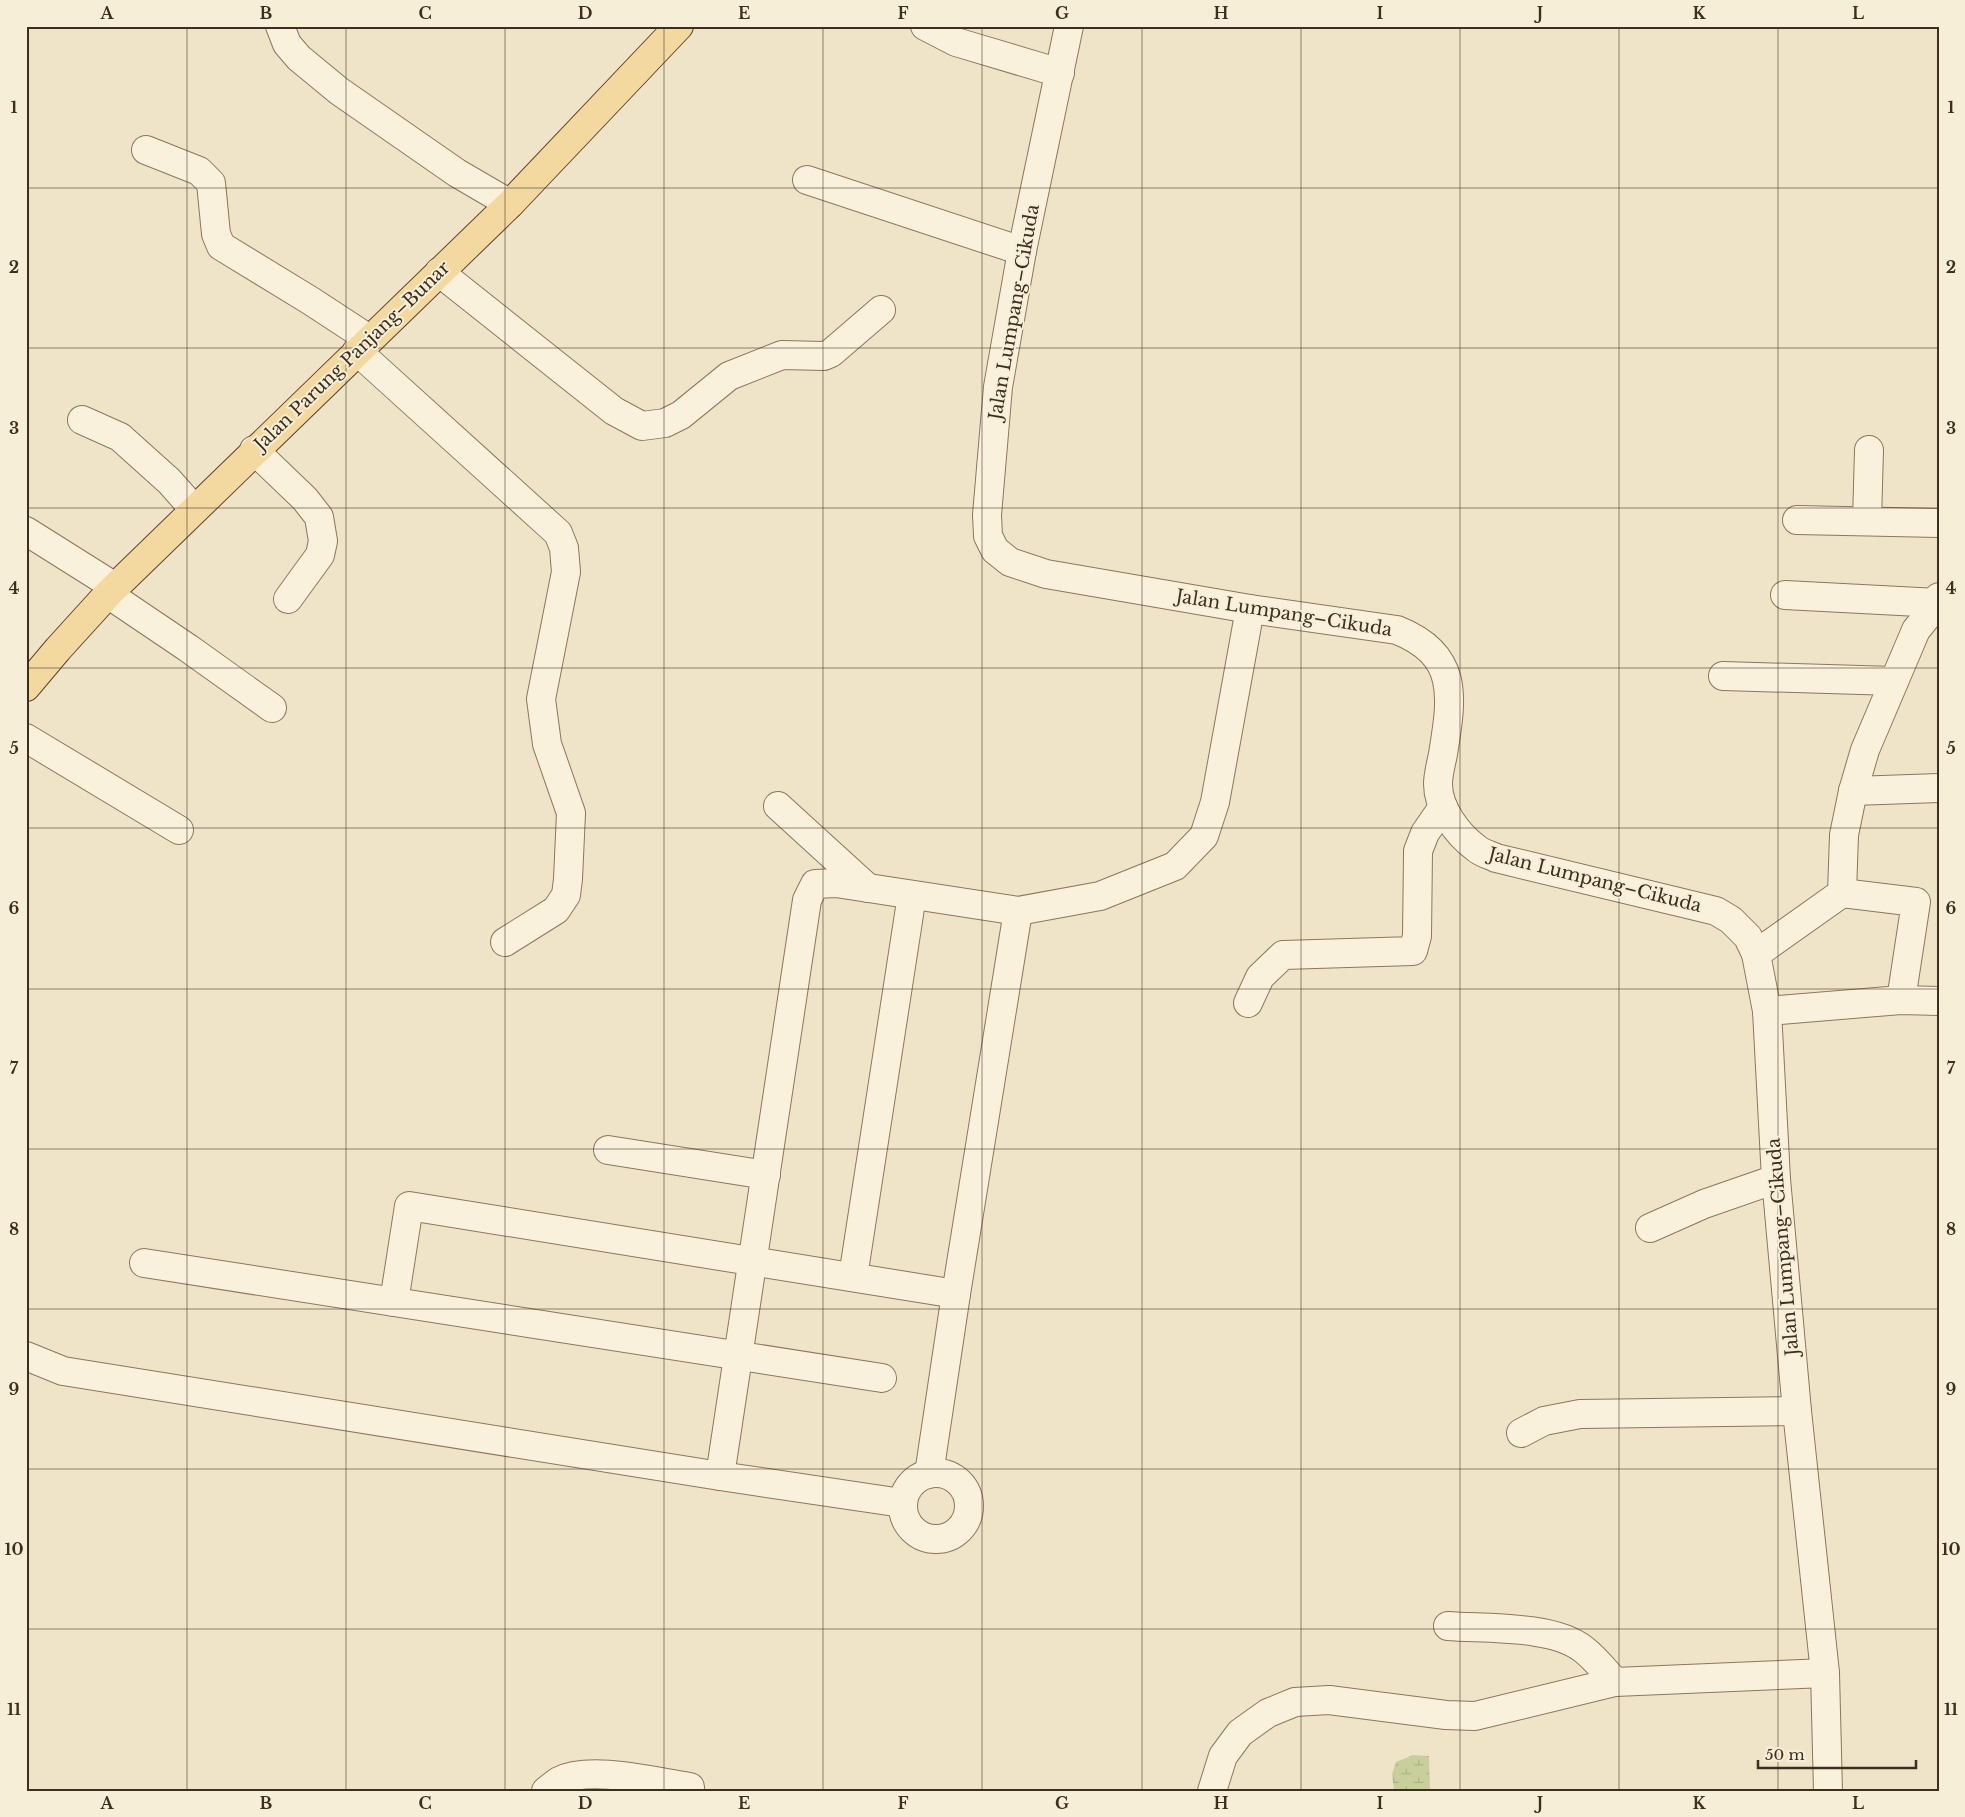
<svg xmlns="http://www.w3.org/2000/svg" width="1965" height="1817" font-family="'Libre Baskerville',serif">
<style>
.wetland{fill:url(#wetland-marsh)}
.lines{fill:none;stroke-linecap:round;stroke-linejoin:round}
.minor-casing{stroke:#8d765c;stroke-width:30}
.major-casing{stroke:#5b4430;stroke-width:30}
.minor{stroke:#faf1dc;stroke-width:28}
.major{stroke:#f3d9a0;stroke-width:28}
.grid{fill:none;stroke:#3d2e20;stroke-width:1;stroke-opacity:0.55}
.labels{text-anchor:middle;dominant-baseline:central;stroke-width:4;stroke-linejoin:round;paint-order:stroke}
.street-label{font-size:18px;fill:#3d2e20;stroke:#f7eed8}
.neatline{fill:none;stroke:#3d2e20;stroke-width:2}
.grid-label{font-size:16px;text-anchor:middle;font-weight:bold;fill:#3d2e20}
</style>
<defs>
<pattern id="wetland-marsh" width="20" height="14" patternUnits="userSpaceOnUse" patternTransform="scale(1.25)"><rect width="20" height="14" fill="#c9cf9b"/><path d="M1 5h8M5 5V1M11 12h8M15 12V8" fill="none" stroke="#aeb285"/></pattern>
</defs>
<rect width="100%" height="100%" fill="#f0e4c8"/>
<path class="wetland" d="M1413,1755L1429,1756L1430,1791H1394L1392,1774L1396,1762Z"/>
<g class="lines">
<g class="minor-casing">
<g id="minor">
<path d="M280,26L287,44L299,58L339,91L457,173L510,204"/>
<path d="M925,26L956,42L1060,73"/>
<path d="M1069,26L1022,251L998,387L987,515L988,536L995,550L1010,562L1046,574L1250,609L1397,630C1460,655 1452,698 1443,754C1441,764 1438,775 1438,784C1438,808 1457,834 1476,848C1481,853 1490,855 1496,858L1716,911L1731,920L1748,937L1756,954L1767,1011L1776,1179L1797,1411L1825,1673L1828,1791"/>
<path d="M146,150L199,171L211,183L216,234L221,246L311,301L369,339"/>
<path d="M807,180L1022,251"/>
<path d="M439,272L614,411L642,426L665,423L681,415L729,376L782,355L824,356L831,353L881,310"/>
<path d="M357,351L558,533L564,548L566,572L541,699L547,744L571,813L568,879L566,895L556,910L505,942"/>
<path d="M82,420L120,437L169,481L194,509"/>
<path d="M254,450L305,499L319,517L323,541L320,555L288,599"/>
<path d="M1797,520L1939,523"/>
<path d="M1867,521L1869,450"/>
<path d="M26,531L115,587"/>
<path d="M108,594L188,648L272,708"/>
<path d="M1785,595L1938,603"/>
<path d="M1723,676L1894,681"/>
<path d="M26,738L179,830"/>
<path d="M1853,791L1939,788"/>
<path d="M778,806L868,888"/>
<path d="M1842,893L1916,902L1901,1000"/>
<path d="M1756,954L1842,893L1844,835L1853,791L1865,750L1916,630L1938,603L1939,597"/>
<path d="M1248,1003L1260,977L1283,955L1413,951L1417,936L1418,851L1425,833L1443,807"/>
<path d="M1767,1011L1901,1000L1939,1001"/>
<path d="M608,1150L766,1175"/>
<path d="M1650,1228L1704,1204L1776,1179"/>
<path d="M144,1263L882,1378"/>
<path d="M853,1277L912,895"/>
<path d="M394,1302L409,1206L956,1294"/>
<path d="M26,1356L63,1371L720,1476L902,1503"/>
<path d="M1521,1433L1544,1421L1580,1414L1797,1411"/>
<circle cx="936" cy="1506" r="33"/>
<path d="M929,1474L956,1294L1018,911"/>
<path d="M720,1476L807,900L815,884L836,883L1018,911L1100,896L1175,866L1204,836L1215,802L1250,609"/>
<path d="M1448,1626C1485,1629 1553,1625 1583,1649C1595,1658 1605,1671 1615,1682"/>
<path d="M546,1791C550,1788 554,1784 559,1781C590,1765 655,1782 690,1787"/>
<path d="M1212,1791L1223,1756L1240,1733L1268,1713L1295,1702L1329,1700L1446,1715L1475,1716L1615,1682L1825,1673"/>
</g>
</g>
<g class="major-casing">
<path id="major" d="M26,687L58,649L108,594L510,204L679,26"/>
</g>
<use href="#minor" class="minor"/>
<use href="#major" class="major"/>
</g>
<path class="grid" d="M187,26V1791M346,26V1791M505,26V1791M664,26V1791M823,26V1791M982,26V1791M1142,26V1791M1301,26V1791M1460,26V1791M1619,26V1791M1778,26V1791M26,188H1939M26,348H1939M26,508H1939M26,668H1939M26,828H1939M26,989H1939M26,1149H1939M26,1309H1939M26,1469H1939M26,1629H1939"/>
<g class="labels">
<g class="street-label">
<text transform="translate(1014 312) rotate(-80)">Jalan Lumpang–Cikuda</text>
<text transform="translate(352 356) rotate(-44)">Jalan Parung Panjang–Bunar</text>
<text transform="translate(1284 613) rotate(9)">Jalan Lumpang–Cikuda</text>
<text transform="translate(1595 880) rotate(14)">Jalan Lumpang–Cikuda</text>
<text transform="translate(1783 1247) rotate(-95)">Jalan Lumpang–Cikuda</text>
</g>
</g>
<rect width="1965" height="1817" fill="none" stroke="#f7eed8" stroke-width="55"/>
<path d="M1758 1760v8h158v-8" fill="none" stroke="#3d2e20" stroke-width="2.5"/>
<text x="1765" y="1760" font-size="15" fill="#3d2e20" stroke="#f7eed8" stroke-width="4" paint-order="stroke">50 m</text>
<rect x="28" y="28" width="1910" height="1762" class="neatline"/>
<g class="grid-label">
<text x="107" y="19">A</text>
<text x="266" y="19">B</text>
<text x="425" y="19">C</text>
<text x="585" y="19">D</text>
<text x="744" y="19">E</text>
<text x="903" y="19">F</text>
<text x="1062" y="19">G</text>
<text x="1221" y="19">H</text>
<text x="1380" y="19">I</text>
<text x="1540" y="19">J</text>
<text x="1699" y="19">K</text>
<text x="1858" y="19">L</text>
<text x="14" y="113">1</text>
<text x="1951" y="113">1</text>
<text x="14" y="273">2</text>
<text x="1951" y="273">2</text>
<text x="14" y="434">3</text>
<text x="1951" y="434">3</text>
<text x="14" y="594">4</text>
<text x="1951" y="594">4</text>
<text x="14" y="754">5</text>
<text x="1951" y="754">5</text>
<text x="14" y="914">6</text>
<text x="1951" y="914">6</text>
<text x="14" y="1074">7</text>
<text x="1951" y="1074">7</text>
<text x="14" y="1235">8</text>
<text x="1951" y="1235">8</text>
<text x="14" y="1395">9</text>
<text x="1951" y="1395">9</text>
<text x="14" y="1555">10</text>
<text x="1951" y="1555">10</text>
<text x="14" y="1715">11</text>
<text x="1951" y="1715">11</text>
<text x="107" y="1809">A</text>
<text x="266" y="1809">B</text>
<text x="425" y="1809">C</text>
<text x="585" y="1809">D</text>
<text x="744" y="1809">E</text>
<text x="903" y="1809">F</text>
<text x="1062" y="1809">G</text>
<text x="1221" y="1809">H</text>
<text x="1380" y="1809">I</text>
<text x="1540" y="1809">J</text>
<text x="1699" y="1809">K</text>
<text x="1858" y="1809">L</text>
</g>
</svg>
